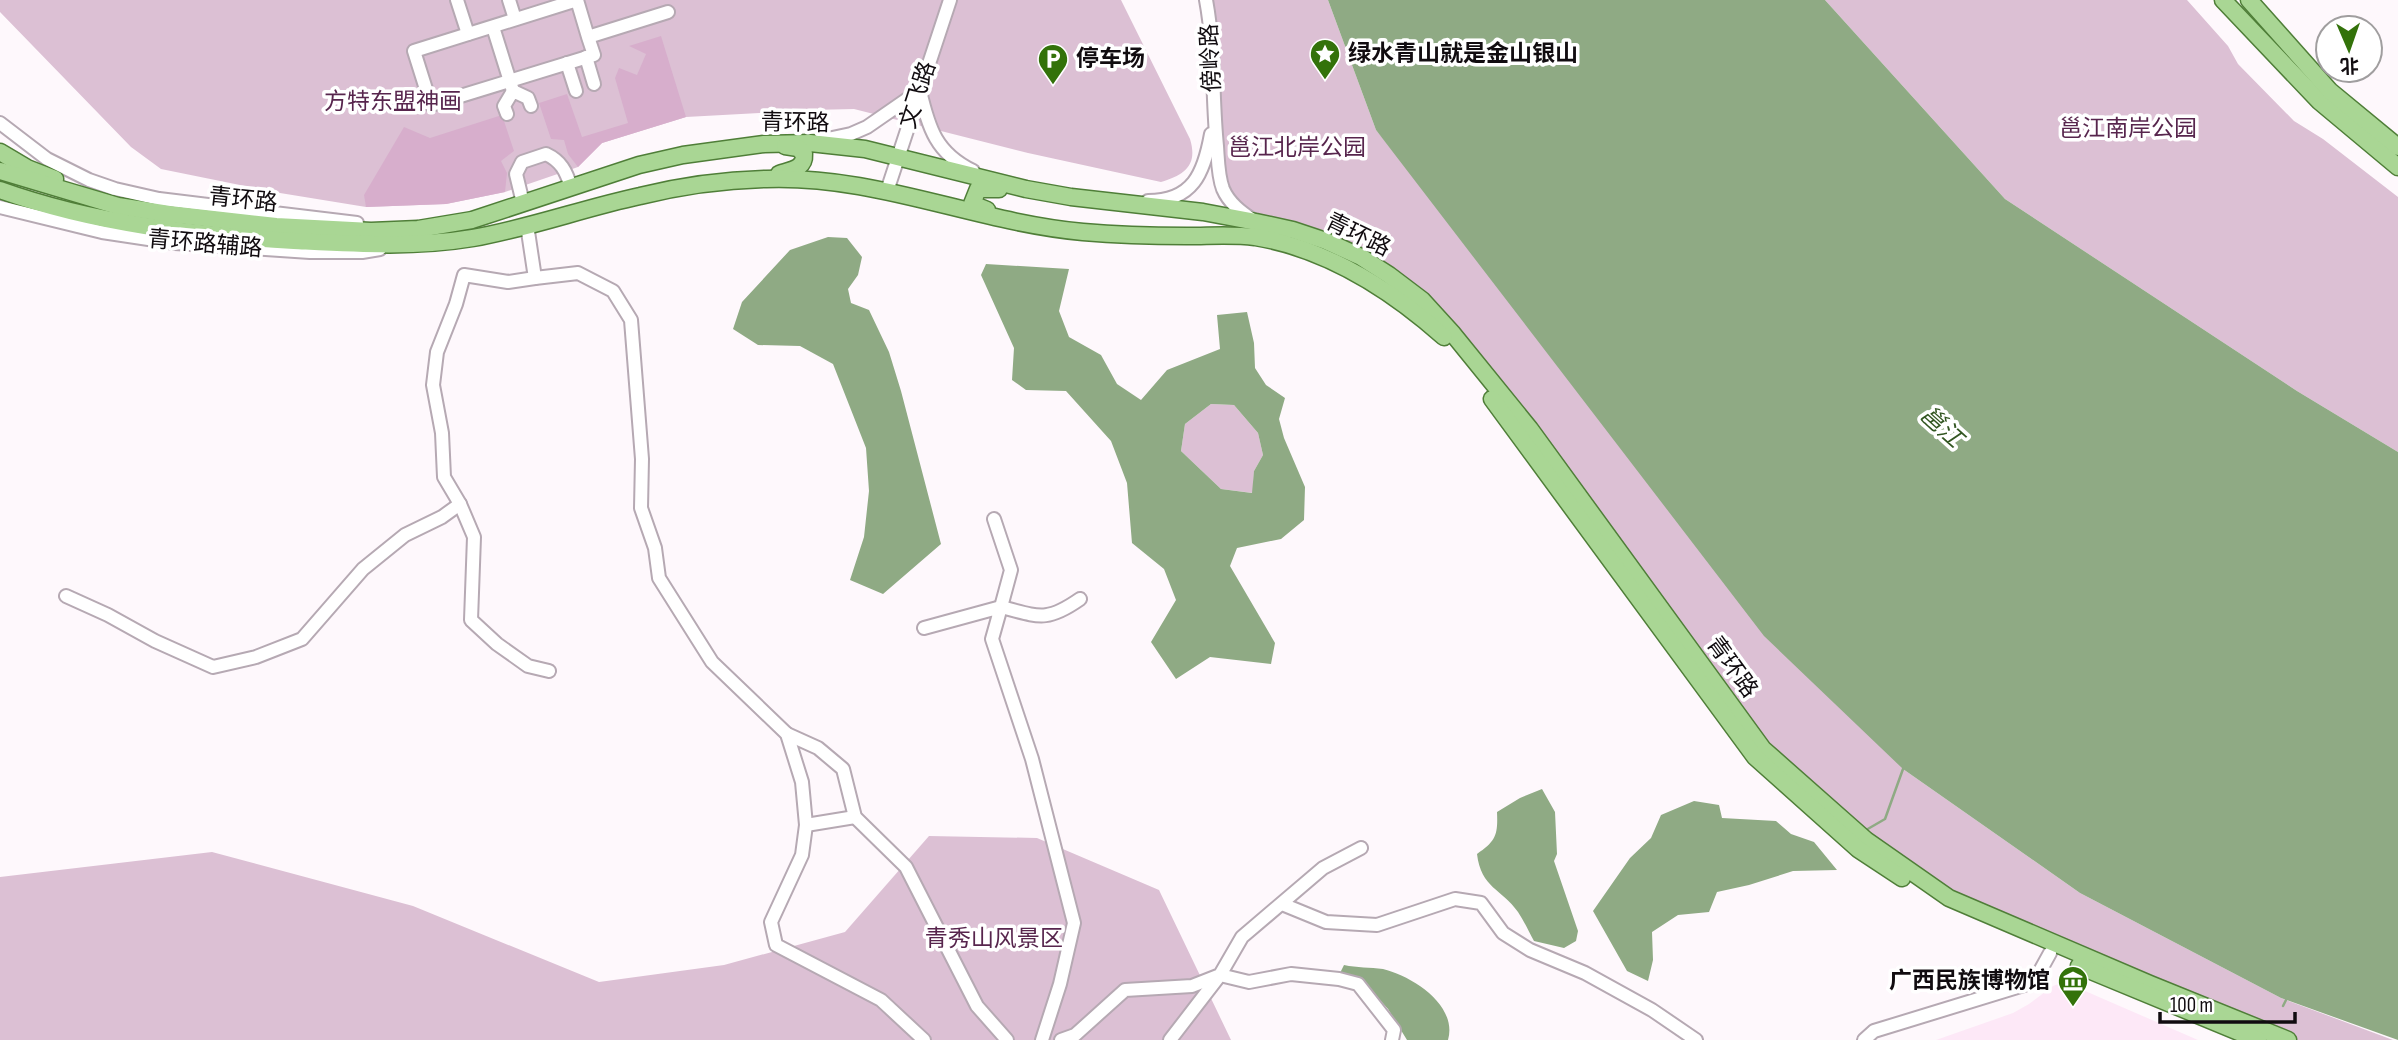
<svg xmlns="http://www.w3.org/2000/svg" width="2398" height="1040" font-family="'Sofia Sans Condensed','Noto Sans SC',sans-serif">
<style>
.built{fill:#fde8f7}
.green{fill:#dcc0d4}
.forest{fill:#d7aecc}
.water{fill:#8faa84;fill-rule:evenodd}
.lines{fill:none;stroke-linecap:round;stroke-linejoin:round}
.stream{stroke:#8faa84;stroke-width:2.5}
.minor-casing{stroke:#b6a9b3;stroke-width:16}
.major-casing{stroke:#4f7e38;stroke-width:19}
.minor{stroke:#fff;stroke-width:12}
.major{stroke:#a9d694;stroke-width:16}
.labels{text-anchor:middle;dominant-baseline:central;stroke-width:7;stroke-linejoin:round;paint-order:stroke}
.poi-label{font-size:23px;font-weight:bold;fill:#110c10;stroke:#fff;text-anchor:start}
.street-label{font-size:23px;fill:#110c10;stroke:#fff}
.park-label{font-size:23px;fill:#57254d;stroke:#fff}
.water-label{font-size:24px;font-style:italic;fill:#325621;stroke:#fff}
</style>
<rect width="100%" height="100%" fill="#fef8fc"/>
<path class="built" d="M2061,983L2069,984L2198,1040H1936L2013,1013L2029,1004L2053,986Z"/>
<g class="green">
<path d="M0,0H1121L1190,139C1198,165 1185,175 1161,182L1028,153L854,109L811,110L686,117L602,143L578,167L505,192L446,204L366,207L280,193L161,169L131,147L0,12Z"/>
<path d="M1206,0H1328L1376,130L1903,769L2080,893L2281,998L2393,1040H2288L1949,898L1763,749L1453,334L1361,257L1256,222L1223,190Z"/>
<path d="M1825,0H2187L2228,46L2238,64L2294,121L2323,139L2398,197V452L2297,391L2005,199Z"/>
<path d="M1211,404L1234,405L1258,433L1263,455L1254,471L1253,493L1221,489L1181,451L1185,424Z"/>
<path d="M929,836L1037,838L1159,890L1231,1040H0V877L212,852L413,906L599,982L724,965L845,932Z"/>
</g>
<g class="forest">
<path d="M661,36L686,117L602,143L578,167L568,154L564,140L551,139L539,103L567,94L582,137L628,123L615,78L619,68L637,75L646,54L629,46Z"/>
<path d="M502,115L514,151L501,161L507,173L505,192L446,204L366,207L364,195L404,127L430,138Z"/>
</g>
<g class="water">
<path d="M1328,0H1825L2005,199L2297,391L2398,452V1040L2281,998L2080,893L1903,769L1764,636L1376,130Z"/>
<path d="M828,237L847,238L862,257L858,275L848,289L851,303L869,310L889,352L901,391L941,544L883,594L850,580L864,537L869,491L866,448L833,364L800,346L758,345L733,329L742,302L790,250Z"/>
<path d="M986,264L1069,269L1059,311L1069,337L1101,355L1117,384L1141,400L1167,370L1220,349L1217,315L1247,312L1254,343L1255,368L1266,385L1285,398L1279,419L1284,438L1305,487L1304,520L1281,539L1237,548L1230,566L1275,643L1271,664L1210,657L1176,679L1151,642L1176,600L1164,569L1132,543L1127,483L1111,441L1066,391L1026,390L1012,380L1014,348L981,275ZM1211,404L1234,405L1258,433L1263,455L1254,471L1252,493L1221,489L1181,451L1185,424Z"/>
<path d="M1542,789L1555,812L1557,854L1554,861L1578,931L1576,941L1564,948L1534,941C1529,932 1524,921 1518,912C1502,889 1481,888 1477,854C1496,841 1498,835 1497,812L1520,798Z"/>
<path d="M1694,801L1719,805L1722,818L1776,821L1791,834L1814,842L1837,870L1793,871L1749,885L1717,892L1709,912L1678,915L1652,932L1653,960L1648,981L1627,971L1593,911L1630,858L1651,838L1661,815Z"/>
<path d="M1344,965C1357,968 1370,967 1383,969C1412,976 1458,1005 1448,1040H1407L1388,1009L1359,977L1340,973Z"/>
</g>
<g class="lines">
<g class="stream">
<path d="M1866,830L1885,819L1903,769"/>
<path d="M2283,1006L2286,1000"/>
</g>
<g class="minor-casing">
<g id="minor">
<path d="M457,0L468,34"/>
<path d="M509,0L515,19"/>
<path d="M1206,0C1215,48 1212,98 1217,146C1218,160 1218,176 1223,189C1229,203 1241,212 1253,220"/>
<path d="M493,27L513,91"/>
<path d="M588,37L594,55L431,105L414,51L577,0L588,37L668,12"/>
<path d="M586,57L594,84"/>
<path d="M567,63L576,91"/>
<path d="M920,91C929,129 936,153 973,171"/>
<path d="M507,114L504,106L513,91L528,98L531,106"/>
<path d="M0,123L47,159L89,180L115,189L159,199L357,223"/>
<path d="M818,141L851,134L867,127L919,91"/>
<path d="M887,191L950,0"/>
<path d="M1148,201C1193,201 1204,173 1211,134"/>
<path d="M523,203L516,174L522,162L546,154C561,161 566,171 571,187"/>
<path d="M0,207L102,232L175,243L310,252H362L380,249"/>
<path d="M527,225L535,278L508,282L464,275L456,304L437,352L433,385L442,433L444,477L460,504L474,537L471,620L497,644L528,666L549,671"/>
<path d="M535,278L578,273L613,291L631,320L642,459L641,508L655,548L659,578L712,662L787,734L802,782L806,825L802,855L771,922L776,945L881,1000L924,1040"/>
<path d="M994,519L1011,570L1001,607C1040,617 1047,622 1080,599"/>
<path d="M66,596L108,615L155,641L213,667L256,657L302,639L363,569L405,535L442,517L460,504"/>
<path d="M924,628L1001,607L992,639L1032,759L1074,923L1060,984L1042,1040"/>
<path d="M787,734L818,748L843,769L855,817L906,867L977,1006L1007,1040"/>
<path d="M806,825L855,817"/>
<path d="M1282,904L1326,922L1377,925L1455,899L1481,903L1503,933L1530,950L1585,973L1652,1010L1696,1040"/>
<path d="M1061,1040L1075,1035L1125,990L1192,986L1220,975L1242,937L1323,868L1361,848"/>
<path d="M1170,1040L1220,975L1249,982L1291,974L1339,979L1358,984L1394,1030L1392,1040"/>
<path d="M1864,1040L1874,1031L2034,982L2050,953"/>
</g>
</g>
<g class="major-casing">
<g id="major">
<path d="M2223,0L2319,101L2398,167"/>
<path d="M2249,0L2330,91L2398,147"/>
<path d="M0,152L27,168L55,179"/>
<path d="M0,171L118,206L169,214L276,226L371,231L418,229L472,220L639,165L683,155L764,144L810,143L865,149L1026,189L1071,197L1203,212L1256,222L1293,230L1326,241L1361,257L1389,275L1422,300L1453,334L1530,429L1763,749L1866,840L1949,898L2150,984L2288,1040"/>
<path d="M779,174C791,170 805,169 804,154L798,148L785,146"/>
<path d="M0,190C95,224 194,235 294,241C354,244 414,248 473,238C530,228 584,208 640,196C681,186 724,180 766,179C877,175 974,222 1083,232C1117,235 1153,236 1187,236C1210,236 1232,234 1255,237C1328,249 1390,289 1444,337"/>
<path d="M987,210L972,204L978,189H999"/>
<path d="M1492,399L1755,757L1858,849L1902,878"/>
<path d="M2079,966L2258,1040"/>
</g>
</g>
<use href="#minor" class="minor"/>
<use href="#major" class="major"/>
</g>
<defs>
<g id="sight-pin" transform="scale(1.575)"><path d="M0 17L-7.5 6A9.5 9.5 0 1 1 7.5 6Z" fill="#33720a" stroke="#fff"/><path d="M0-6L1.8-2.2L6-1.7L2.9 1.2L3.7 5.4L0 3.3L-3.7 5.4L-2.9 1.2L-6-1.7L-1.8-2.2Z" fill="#fff"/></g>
<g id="parking-pin" transform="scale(1.575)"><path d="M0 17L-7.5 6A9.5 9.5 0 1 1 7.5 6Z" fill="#33720a" stroke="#fff"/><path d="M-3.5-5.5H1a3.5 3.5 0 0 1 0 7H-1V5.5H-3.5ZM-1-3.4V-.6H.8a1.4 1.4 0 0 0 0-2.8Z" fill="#fff"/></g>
<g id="museum-pin" transform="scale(1.575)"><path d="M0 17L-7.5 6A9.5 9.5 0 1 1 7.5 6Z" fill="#33720a" stroke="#fff"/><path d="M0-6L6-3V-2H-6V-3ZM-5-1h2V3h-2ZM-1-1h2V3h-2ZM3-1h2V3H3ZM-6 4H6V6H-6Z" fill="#fff"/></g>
</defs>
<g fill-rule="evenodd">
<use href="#sight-pin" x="1325" y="54"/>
<use href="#parking-pin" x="1053" y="59"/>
<use href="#museum-pin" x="2073" y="981"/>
</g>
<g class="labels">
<g class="poi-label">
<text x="1348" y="54">绿水青山就是金山银山</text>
<text x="1076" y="59">停车场</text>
<text x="2050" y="981" text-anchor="end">广西民族博物馆</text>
</g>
<g class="street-label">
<text transform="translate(1211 58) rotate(-93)">傍岭路</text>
<text transform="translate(918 95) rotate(-72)">文飞路</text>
<text transform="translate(795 123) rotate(1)">青环路</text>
<text transform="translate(243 200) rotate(6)">青环路</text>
<text transform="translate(1358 235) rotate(26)">青环路</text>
<text transform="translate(205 244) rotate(5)">青环路辅路</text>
<text transform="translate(1732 667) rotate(54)">青环路</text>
</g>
<g class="park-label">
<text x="393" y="102">方特东盟神画</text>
<text x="2128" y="129">邕江南岸公园</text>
<text x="1297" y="148">邕江北岸公园</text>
<text x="994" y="939">青秀山风景区</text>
</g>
<g class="water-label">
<text transform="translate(1941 427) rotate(42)">邕江</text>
</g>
</g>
<g transform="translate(2349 49) rotate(178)"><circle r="33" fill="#ffffff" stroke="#a09e9f" stroke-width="2"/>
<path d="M0-5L12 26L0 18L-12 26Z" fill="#33720a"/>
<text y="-10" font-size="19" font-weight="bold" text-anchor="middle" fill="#110c10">北</text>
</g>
<path d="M2160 1012v10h135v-10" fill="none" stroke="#110c10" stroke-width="3.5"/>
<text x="2170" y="1012" font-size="21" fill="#110c10" stroke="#ffffff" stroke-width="5" paint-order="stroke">100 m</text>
</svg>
